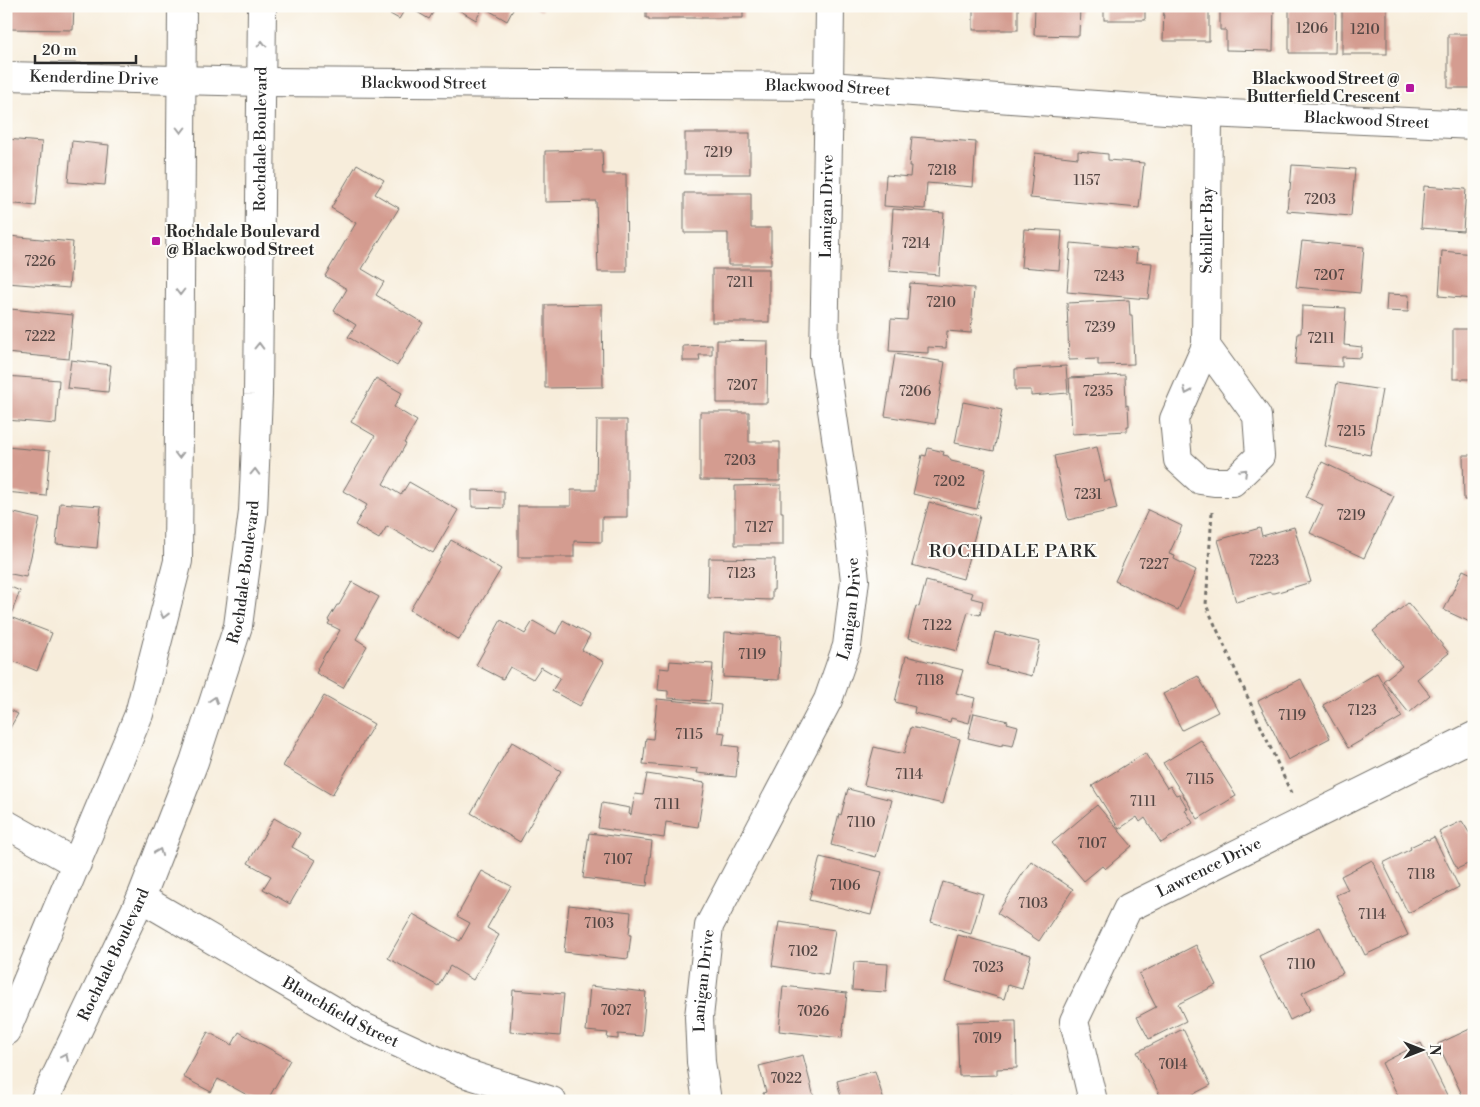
<svg xmlns="http://www.w3.org/2000/svg" width="1480" height="1107" font-family="'Libre Bodoni',serif">
<style>
.building{fill:#d49c90}
.lines{fill:none;stroke-linecap:round;stroke-linejoin:round}
.minor-casing{stroke:#726f69;stroke-width:30}
.major-casing{stroke:#726f69;stroke-width:30}
.path{stroke:#726f69;stroke-width:3;stroke-dasharray:4 4;stroke-linecap:butt}
.minor{stroke:#fff;stroke-width:28}
.major{stroke:#fff;stroke-width:28}
.oneway{stroke:#a0a0a0}
.poi-dot{fill:#b5179e;stroke:#fdfcf7;stroke-width:2}
.labels{text-anchor:middle;dominant-baseline:central;stroke-width:4;stroke-linejoin:round;paint-order:stroke}
.number-label{font-size:14px;fill:#554744}
.street-label{font-size:16px;fill:#2b2b2b;stroke:#fdfcf7}
.poi-label{font-size:16px;font-weight:bold;fill:#2b2b2b;stroke:#fdfcf7;text-anchor:end}
.neighbourhood-label{font-size:18px;letter-spacing:1px;fill:#2b2b2b;stroke:#fdfcf7}
</style>
<rect width="100%" height="100%" fill="#fdfcf7"/>
<filter id="ink" filterUnits="userSpaceOnUse"><feTurbulence type="fractalNoise" baseFrequency=".02" numOctaves="2"/><feDisplacementMap in="SourceGraphic" scale="10" xChannelSelector="R" yChannelSelector="G"/><feConvolveMatrix kernelMatrix="1 2 1 2 8 2 1 2 1" color-interpolation-filters="sRGB"/></filter>
<filter id="wash" filterUnits="userSpaceOnUse"><feTurbulence type="fractalNoise" baseFrequency=".0096" numOctaves="4" result="noise"/><feDisplacementMap in="SourceGraphic" scale="20" xChannelSelector="R" yChannelSelector="G"/><feGaussianBlur stdDeviation="1.12" result="paint"/><feColorMatrix in="noise" values="0 0 0 0 0 0 0 0 0 0 0 0 0 0 0 0 0 1.4 0 .05"/><feComposite in="paint" operator="in"/></filter>
<g filter="url(#wash)">
<rect width="100%" height="100%" fill="#f7eddb"/>
<g id="blocks">
<g class="building">
<path d="M9,6H74L73,30L9,29Z"/>
<path d="M376,6H407L399,19Z"/>
<path d="M407,6H437L429,19Z"/>
<path d="M452,6H515L507,21L483,7L476,20Z"/>
<path d="M532,6H543L541,11Z"/>
<path d="M646,6H743V18H668V20H649V18H646Z"/>
<rect x="973" y="6" width="45" height="24"/>
<path d="M1035,6H1080L1079,36L1034,35Z"/>
<rect x="1104" y="6" width="41" height="14"/>
<path d="M1164,6H1209V41H1163Z"/>
<path d="M1220,6H1274L1273,51L1226,50V30H1220Z"/>
<path d="M1289,6H1336L1335,53H1289Z"/>
<rect x="1342" y="6" width="45" height="48"/>
<path d="M1448,34H1474V79H1471V88H1448Z"/>
<rect x="685" y="133" width="65" height="41"/>
<path d="M912,137L976,142L973,187L927,183L925,209L884,206L886,175L910,177L911,166H909Z"/>
<path d="M6,139L42,142L36,206L6,203Z"/>
<path d="M72,141L109,145L105,185L68,182Z"/>
<path d="M602,150L603,174H626L627,272H598L596,201L545,202V151Z"/>
<path d="M1078,151L1108,154V160L1144,163L1139,208L1030,198L1035,153L1078,158Z"/>
<path d="M357,164L384,180L375,194L399,208L362,269L384,282L376,295L423,323L397,366L348,337L356,325L334,311L347,289L325,276L356,223L331,208Z"/>
<path d="M1292,165L1355,169L1351,216L1287,211L1289,190H1290Z"/>
<path d="M1424,186L1466,189L1463,231L1421,228Z"/>
<path d="M684,193H751V228H771V265H728V233H684Z"/>
<path d="M1472,199H1474V240H1469Z"/>
<path d="M893,209L944,213L939,275L889,271Z"/>
<path d="M1024,229L1062,231L1059,270L1021,267Z"/>
<path d="M9,236L73,242L69,288L7,283L10,258H7Z"/>
<path d="M1302,241L1364,247L1360,293L1296,287Z"/>
<path d="M1071,243L1137,249L1136,262L1152,263L1148,299L1067,292Z"/>
<path d="M1442,251L1474,254V299L1439,296Z"/>
<rect x="712" y="269" width="57" height="53"/>
<path d="M910,283L974,288L971,333L947,331L946,348L928,347V353L889,351L891,319L907,320Z"/>
<path d="M1387,294L1409,295L1408,312L1386,311Z"/>
<path d="M1129,300L1130,315H1132L1134,364L1098,365V359L1069,360L1067,303Z"/>
<path d="M602,304L603,387L545,388V305Z"/>
<path d="M1302,306L1346,308L1344,345L1362,347L1361,358L1342,357V367L1295,364L1298,333H1301Z"/>
<path d="M10,309L73,315L69,359L6,353Z"/>
<rect x="1453" y="329" width="21" height="50"/>
<path d="M717,340L768,341L767,403H717Z"/>
<path d="M712,345V355H699L700,361H683V346Z"/>
<path d="M895,354L945,362L935,424L885,416Z"/>
<path d="M71,360L111,365L108,392L67,388Z"/>
<path d="M1066,366L1068,393L1031,396V390H1015V369Z"/>
<path d="M1125,375L1126,406L1128,405L1129,426H1127V431L1072,434L1069,378Z"/>
<path d="M6,376L59,380L56,424L6,420Z"/>
<path d="M376,378L402,393L394,407L417,421L404,443L406,444L383,484L401,495L409,482L458,510L433,553L387,526L379,539L355,525L367,505L343,491L375,436L351,422Z"/>
<path d="M1337,383L1382,390L1370,455L1325,446Z"/>
<path d="M963,402L1002,410L994,451L955,443Z"/>
<path d="M700,412H749V442H780V481L700,480Z"/>
<path d="M597,420H627V517H602V542L574,541V557H518V506H571V490H596Z"/>
<path d="M6,447L50,451L46,496L6,492Z"/>
<path d="M1097,447L1105,482L1110,480L1117,509L1068,520L1054,456Z"/>
<path d="M928,448L944,452L943,455L948,456L951,461L986,469L977,509L913,494L922,455L926,456Z"/>
<path d="M1463,455H1474V500H1464Z"/>
<path d="M1322,462L1394,496L1364,558L1310,533L1323,505L1306,497Z"/>
<path d="M781,485V512H783V545H735V486Z"/>
<path d="M472,490L504,491V508L472,507Z"/>
<path d="M929,502L980,516L963,579L912,565Z"/>
<path d="M60,503L101,506L97,548L56,544Z"/>
<path d="M1148,510L1182,526L1169,554L1175,556L1174,559L1196,570L1178,610L1115,581Z"/>
<path d="M6,511L40,519L26,577L6,573Z"/>
<path d="M1294,527L1311,582L1275,593H1271V592L1236,602L1218,540L1260,528L1262,536Z"/>
<path d="M451,540L501,569L459,640L410,610Z"/>
<path d="M709,558L775,559L774,590H772V600L708,598Z"/>
<path d="M1463,570L1474,575V624L1444,610Z"/>
<path d="M926,581L973,593L971,598L983,601L980,615L968,612L957,651L908,638L916,606L919,607Z"/>
<path d="M352,582L379,597L356,639L367,646L343,688L316,673L318,670L317,669L326,652L327,653L340,630L328,624L330,621L328,620L337,605H339Z"/>
<path d="M6,585L20,591L10,617L52,633L37,671L6,658Z"/>
<path d="M1408,603L1449,653L1417,679L1430,695L1409,713L1383,681L1402,666L1373,631Z"/>
<path d="M501,620L525,634L533,621L556,634L563,620L590,635L582,650L604,662L580,706L552,691L560,678L541,667L533,679L510,667L503,679L476,665Z"/>
<path d="M725,632L781,636L779,680L723,677Z"/>
<path d="M995,632L1040,642L1032,676L987,665Z"/>
<path d="M906,656L963,670L956,693L975,698L969,723L951,718L950,722L914,713L915,707L895,702Z"/>
<path d="M670,661L713,664L710,701L668,698V691L658,690L660,668L669,669Z"/>
<path d="M1377,673L1402,717L1348,748L1323,705Z"/>
<path d="M1198,676L1218,712L1182,730L1163,694Z"/>
<path d="M1301,679L1330,738L1288,760L1258,701Z"/>
<path d="M324,696L374,724L332,795L283,766Z"/>
<path d="M657,699L721,705L718,732L725,733L723,745L739,747L736,777L697,773L698,769L643,764L646,738L653,739Z"/>
<path d="M6,708L18,714L6,735Z"/>
<path d="M974,713L1008,721L1007,723L1018,726L1013,746L1002,744V746L968,738Z"/>
<path d="M911,727L960,739L943,804L864,785L874,747L904,754Z"/>
<path d="M1201,740L1236,796L1198,819L1163,763Z"/>
<path d="M512,742L561,771L520,842L471,813Z"/>
<path d="M1145,753L1167,788L1170,786L1176,795L1179,794L1188,809L1185,810L1193,823L1161,843L1145,818L1140,822L1137,817L1119,829L1092,786Z"/>
<path d="M647,774L705,783L698,827L666,822L664,838L598,828L602,803L630,808L629,814L631,815L635,794L643,795Z"/>
<path d="M848,789L892,800L876,857L831,845L839,814L841,815Z"/>
<path d="M1097,805L1132,846L1105,869L1102,866L1084,881L1052,843Z"/>
<path d="M274,818L300,833L292,847L315,860L290,904L263,889L271,876L248,863Z"/>
<path d="M1462,821L1470,834L1474,832V861L1457,869L1439,832Z"/>
<path d="M589,833L652,841L647,886L583,878Z"/>
<path d="M1434,837L1459,887L1408,913L1383,863L1411,849L1410,847L1427,839L1428,840Z"/>
<path d="M820,857L882,872L871,915L809,900Z"/>
<path d="M1372,860L1408,935L1365,955L1336,895L1348,890L1341,876Z"/>
<path d="M1031,861L1073,889L1039,941L997,913Z"/>
<path d="M482,871L511,886L487,928L499,935L473,980L450,966L438,986L388,958L413,914L460,941L470,923L457,916Z"/>
<path d="M943,882L983,894L971,934L931,922Z"/>
<path d="M569,905L631,912L629,935H631L628,959L564,952Z"/>
<path d="M779,922L835,930L828,975L772,966Z"/>
<path d="M1320,927L1343,973L1302,993L1310,1010L1290,1020L1259,956Z"/>
<path d="M958,935L1031,955L1022,989L1008,985L1004,999L945,982Z"/>
<path d="M1196,945L1216,985L1178,1004L1186,1021L1149,1039L1137,1017L1156,1007L1139,974Z"/>
<path d="M854,962L888,964L886,992L852,990Z"/>
<path d="M590,986L646,992L642,1036L618,1034V1039L607,1038L608,1033L586,1031Z"/>
<path d="M783,986L847,993L842,1038L779,1031Z"/>
<path d="M513,990L564,994L560,1036L510,1032Z"/>
<path d="M1016,1021L1017,1068L997,1069V1075L959,1076L957,1022Z"/>
<path d="M1474,1027V1098L1465,1101L1438,1044Z"/>
<path d="M1183,1029L1211,1085L1180,1101H1163L1137,1052Z"/>
<path d="M208,1032L232,1045L239,1032L290,1060L267,1101H258L218,1079L211,1092L183,1077Z"/>
<path d="M1421,1043L1450,1101H1401L1395,1090L1382,1063Z"/>
<path d="M803,1055L815,1101H765L763,1093L766,1092L759,1066Z"/>
<path d="M875,1071L884,1101H842L837,1081Z"/>
<path d="M138,1096L152,1100V1101H137Z"/>
<path d="M1012,1097L1013,1101H998V1100Z"/>
</g>
</g>
</g>
<g filter="url(#ink)">
<use href="#blocks" fill-opacity="0" stroke="#726f69" stroke-width="1"/>
<g class="lines">
<g class="minor-casing">
<g id="minor">
<path id="s1" d="M6,76L262,82L829,86L1208,113L1474,125"/>
<path id="s2" d="M1206,346L1257,416L1260,456L1233,482H1214L1200,480L1178,460L1174,419L1206,346L1208,113"/>
<path d="M6,824L77,864"/>
<path id="s3" d="M141,898L359,1025L464,1073L552,1101"/>
<path id="s4" d="M707,1101L701,1062L699,1017L709,926L828,700L847,646L855,580L846,504L824,356L829,86L830,6"/>
<path id="s5" d="M1093,1101L1074,1021L1128,908L1474,736"/>
</g>
</g>
<g class="major-casing">
<g id="major">
<path d="M6,1031L139,714L178,561L182,6"/>
<path id="s6" d="M44,1101L141,898L194,762L238,626L253,512L258,395L262,6"/>
</g>
</g>
<path class="path" d="M1212,512L1206,605L1291,793"/>
<use href="#minor" class="minor"/>
<use href="#major" class="major"/>
</g>
<defs><path id="oneway-chevron" d="M-2-3.5L2.5 0L-2 3.5" fill="none" stroke-width="1.6" stroke-linecap="round" stroke-linejoin="round" transform="scale(1.25)"/></defs>
<g class="oneway">
<use href="#oneway-chevron" transform="translate(262 44) rotate(-90)"/>
<use href="#oneway-chevron" transform="translate(181 130) rotate(90)"/>
<use href="#oneway-chevron" transform="translate(180 292) rotate(90)"/>
<use href="#oneway-chevron" transform="translate(259 346) rotate(-89)"/>
<use href="#oneway-chevron" transform="translate(1187 391) rotate(114)"/>
<use href="#oneway-chevron" transform="translate(179 455) rotate(90)"/>
<use href="#oneway-chevron" transform="translate(255 472) rotate(-88)"/>
<use href="#oneway-chevron" transform="translate(1244 472) rotate(-45)"/>
<use href="#oneway-chevron" transform="translate(164 615) rotate(104)"/>
<use href="#oneway-chevron" transform="translate(214 700) rotate(-72)"/>
<use href="#oneway-chevron" transform="translate(159 852) rotate(-68)"/>
<use href="#oneway-chevron" transform="translate(65 1057) rotate(-65)"/>
</g>
</g>
<g class="poi-dot">
<rect x="1405" y="83" width="10" height="10" rx="2.5"/>
<rect x="151" y="236" width="10" height="10" rx="2.5"/>
</g>
<g class="labels">
<g class="number-label">
<text x="1312" y="29">1206</text>
<text x="1365" y="30">1210</text>
<text x="718" y="153">7219</text>
<text x="942" y="171">7218</text>
<text x="1087" y="181">1157</text>
<text x="1320" y="200">7203</text>
<text x="916" y="244">7214</text>
<text x="40" y="262">7226</text>
<text x="1329" y="276">7207</text>
<text x="1109" y="277">7243</text>
<text x="740" y="283">7211</text>
<text x="941" y="303">7210</text>
<text x="1100" y="328">7239</text>
<text x="40" y="337">7222</text>
<text x="1321" y="339">7211</text>
<text x="742" y="386">7207</text>
<text x="915" y="392">7206</text>
<text x="1098" y="392">7235</text>
<text x="1351" y="432">7215</text>
<text x="740" y="461">7203</text>
<text x="949" y="482">7202</text>
<text x="1088" y="495">7231</text>
<text x="1351" y="516">7219</text>
<text x="759" y="528">7127</text>
<text x="1264" y="561">7223</text>
<text x="1154" y="565">7227</text>
<text x="741" y="574">7123</text>
<text x="937" y="626">7122</text>
<text x="752" y="655">7119</text>
<text x="930" y="681">7118</text>
<text x="1362" y="711">7123</text>
<text x="1292" y="716">7119</text>
<text x="689" y="735">7115</text>
<text x="909" y="775">7114</text>
<text x="1200" y="780">7115</text>
<text x="1143" y="802">7111</text>
<text x="667" y="805">7111</text>
<text x="861" y="823">7110</text>
<text x="1092" y="844">7107</text>
<text x="618" y="860">7107</text>
<text x="1421" y="875">7118</text>
<text x="845" y="886">7106</text>
<text x="1033" y="904">7103</text>
<text x="1372" y="915">7114</text>
<text x="599" y="924">7103</text>
<text x="803" y="952">7102</text>
<text x="1301" y="965">7110</text>
<text x="988" y="968">7023</text>
<text x="616" y="1011">7027</text>
<text x="813" y="1012">7026</text>
<text x="987" y="1039">7019</text>
<text x="1173" y="1065">7014</text>
<text x="786" y="1079">7022</text>
</g>
<g class="street-label">
<text stroke="none"><textPath href="#s1" startOffset="88">Kenderdine Drive</textPath></text>
<text stroke="none"><textPath href="#s1" startOffset="418">Blackwood Street</textPath></text>
<text stroke="none"><textPath href="#s1" startOffset="822">Blackwood Street</textPath></text>
<text stroke="none"><textPath href="#s1" startOffset="1362">Blackwood Street</textPath></text>
<text stroke="none"><textPath href="#s6" startOffset="1002">Rochdale Boulevard</textPath></text>
<text stroke="none"><textPath href="#s4" startOffset="931">Lanigan Drive</textPath></text>
<text stroke="none"><textPath href="#s2" startOffset="464">Schiller Bay</textPath></text>
<text stroke="none"><textPath href="#s6" startOffset="568">Rochdale Boulevard</textPath></text>
<text stroke="none"><textPath href="#s4" startOffset="526">Lanigan Drive</textPath></text>
<text stroke="none"><textPath href="#s5" startOffset="298">Lawrence Drive</textPath></text>
<text stroke="none"><textPath href="#s6" startOffset="162">Rochdale Boulevard</textPath></text>
<text stroke="none"><textPath href="#s4" startOffset="121">Lanigan Drive</textPath></text>
<text stroke="none"><textPath href="#s3" startOffset="230">Blanchfield Street</textPath></text>
</g>
<g class="poi-label">
<text x="1400" y="79">Blackwood Street @<tspan x="1400" dy="18">Butterfield Crescent</tspan></text>
<text x="166" y="232" text-anchor="start">Rochdale Boulevard<tspan x="166" dy="18">@ Blackwood Street</tspan></text>
</g>
<g class="neighbourhood-label">
<text x="1013" y="551">ROCHDALE PARK</text>
</g>
</g>
<rect width="1480" height="1107" fill="none" stroke="#fdfcf7" stroke-width="25"/>
<g transform="translate(1422 1050) rotate(90)" stroke="#fdfcf7" stroke-width="4" paint-order="stroke">
<path d="M0-4L9 19L0 12L-9 19Z" fill="#2b2b2b"/>
<text y="-8" font-size="14" font-weight="bold" text-anchor="middle" fill="#2b2b2b">N</text>
</g>
<path d="M35 55v8h101v-8" fill="none" stroke="#2b2b2b" stroke-width="2.5"/>
<text x="42" y="55" font-size="15" fill="#2b2b2b" stroke="#fdfcf7" stroke-width="4" paint-order="stroke">20 m</text>
</svg>
